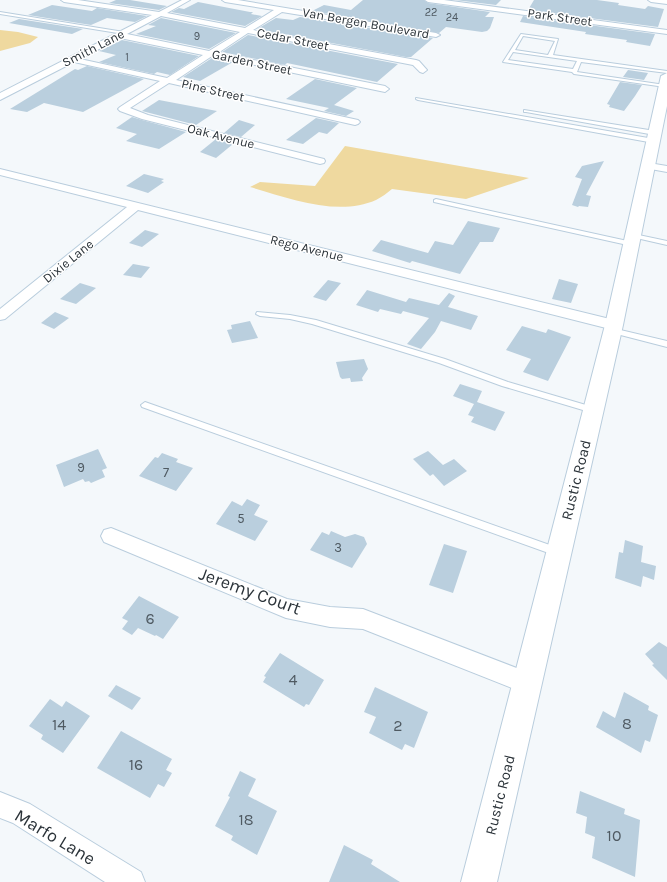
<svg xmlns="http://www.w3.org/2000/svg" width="667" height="882" font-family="Karla,sans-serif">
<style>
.green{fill:#efd99f}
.building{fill:#bacfde}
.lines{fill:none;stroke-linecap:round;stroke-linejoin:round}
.lane-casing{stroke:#b9cddd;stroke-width:2}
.street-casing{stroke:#b9cddd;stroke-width:2}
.secondary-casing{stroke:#b9cddd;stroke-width:2}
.lane{fill:#fff;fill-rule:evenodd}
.street{fill:#fff;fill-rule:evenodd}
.secondary{fill:#fff;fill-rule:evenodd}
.labels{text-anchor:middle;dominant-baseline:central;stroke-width:3;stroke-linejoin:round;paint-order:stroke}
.far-number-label{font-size:11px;fill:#4f5a62}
.far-street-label{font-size:13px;fill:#2b3339;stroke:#fff}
.number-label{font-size:13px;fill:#4f5a62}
.street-label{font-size:15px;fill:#2b3339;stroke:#fff}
.near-number-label{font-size:16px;fill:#4f5a62}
.near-street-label{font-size:18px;fill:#2b3339;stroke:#fff}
</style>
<rect width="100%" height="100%" fill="#f4f8fb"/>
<g class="green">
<path d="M0,30L18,32L38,37L30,43L0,51Z"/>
<path d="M345,146L529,178L466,199L392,189C387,193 382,197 376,200C338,217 288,198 250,187L260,182L315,186Z"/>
</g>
<g class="building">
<path d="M116,0H130L167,6L159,10L109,3Z"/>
<path d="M363,0H424L428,3L490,12L485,17H494L490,28L487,31L482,32L446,27L439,33L312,11L324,5L351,10Z"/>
<path d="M455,0H501L496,5Z"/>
<path d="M534,0H597L619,3L618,5L645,9L648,6L664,9L658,27L528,10Z"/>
<path d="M198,2L250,12H253L251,14L262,16L245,26L171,12L179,8L184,9Z"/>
<path d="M52,5L92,11L97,8L147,16L135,22L107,18L91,25L28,15Z"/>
<path d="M523,16L655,34L650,46L626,42L627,40L585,34L586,32L520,22Z"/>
<path d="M300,17L433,38L411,57H406L257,29L276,18L293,20Z"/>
<path d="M161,18L236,33L209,49L136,34L156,26L148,25Z"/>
<path d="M19,19L83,29L72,34L9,23Z"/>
<path d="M248,35L398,64L377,82L287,63L285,65L222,52Z"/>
<path d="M122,40L199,56L170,75L157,72L154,74L99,62L116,55L99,51Z"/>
<path d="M212,58L233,62L200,81L183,77Z"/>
<path d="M87,66L144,79L83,112L44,103L27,112L10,109L75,69L78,70Z"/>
<path d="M628,70L648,73L644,80L623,77Z"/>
<path d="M315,79L357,88L334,105L354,111L346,116L324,111L329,108L286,99Z"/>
<path d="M620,82L642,85L635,96L624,111L609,107L610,105L607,104Z"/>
<path d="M159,100L217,111L196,125L142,111Z"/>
<path d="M132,117L142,120L186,132L159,149L126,141L137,134L116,128Z"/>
<path d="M316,118L339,123L327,134L319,132L303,144L286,140Z"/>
<path d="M239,120L255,125L241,137L224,133Z"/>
<path d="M216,139L233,144L216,158L200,152Z"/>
<path d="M604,161L586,195L591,196L588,207L579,206L578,207L572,205L582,179L575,177L582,166Z"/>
<path d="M144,174L164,179L161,181L164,182L148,193L126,186Z"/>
<path d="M468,221L500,228L493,242H480L460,274L412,261L410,263L372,251L381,240L428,253L435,241L453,245Z"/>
<path d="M145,230L159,234L142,247L129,243Z"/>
<path d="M133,264L150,267L141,278L123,275Z"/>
<path d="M559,279L578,284L571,303L552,299Z"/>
<path d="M328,280L341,283L326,301L313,297Z"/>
<path d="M80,283L96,288L76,304L60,299Z"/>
<path d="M367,290L406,302L409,298L439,305L449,293L455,296L448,307L478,316L471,330L441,321L435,332L421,349L407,344L429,318L403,311L401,314L380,309L378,312L356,305Z"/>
<path d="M55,312L69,318L54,329L41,323Z"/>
<path d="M250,321L258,338L232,343L227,330L232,329L231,325Z"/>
<path d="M522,326L546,333L548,329L571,337L548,381L523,372L531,359L506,350Z"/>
<path d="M364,359L368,369L362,378L363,381L351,382L350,378L342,379L340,377L336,362Z"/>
<path d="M460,384L482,391L477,402L505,412L495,431L471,422L474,417L468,415L474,404L453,396Z"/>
<path d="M98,449L107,468L102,470L105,477L91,483L89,481L85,482L83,479L64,487L56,465Z"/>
<path d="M428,451L443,465L454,459L467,471L444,486L433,474L430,476L413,459Z"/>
<path d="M162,453L178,459L176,462L193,468L176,491L139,476L155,457L158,458Z"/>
<path d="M247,499L260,505L254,515L268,521L255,541L216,524L232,501L242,506Z"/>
<path d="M331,531L345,537L355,534L364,537L367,544L352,568L310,550L322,532L329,535Z"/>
<path d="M625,540L643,546L641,562L656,566L654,580L643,576L641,587L615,578L619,552L623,553Z"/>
<path d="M444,544L467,551L453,593L429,585Z"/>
<path d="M139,596L179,617L163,639L156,635L155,636L138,628L132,635L122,629L128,621L122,618Z"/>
<path d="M659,642L667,647V680L652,665L654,664L645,654Z"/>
<path d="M280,653L324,680L309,705L306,704L304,707L263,682L266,677L264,676Z"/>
<path d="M116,685L141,698L132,710L108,696Z"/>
<path d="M375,687L428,712L414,748L405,744L402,750L369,733L376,717L364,712Z"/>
<path d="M624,692L649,706L648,710L658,715L650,742L645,740L641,753L596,727L603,711L615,718Z"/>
<path d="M50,699L62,707L66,701L90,716L63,753L41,739L43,735L29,726Z"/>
<path d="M121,731L172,759L166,770L172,773L164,787L158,784L150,798L97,768Z"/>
<path d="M240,771L256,779L248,796L277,811L257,855L231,840L233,836L215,826L230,797L228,796Z"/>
<path d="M580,791L625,809L624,814L640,820L635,877L592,858L595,837L585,833L587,817L576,813Z"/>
<path d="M344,845L373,860L371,864L400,882H329Z"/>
</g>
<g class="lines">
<g class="lane-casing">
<g id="lane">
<path d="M0,12L124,32L126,33L124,34L0,14Z"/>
<path d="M521,34L558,39L553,55L667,71V73L581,62L577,72L665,85L667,87H665L574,74L572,72L503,62ZM523,36L555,41L548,55L515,50ZM513,52L577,61L573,69L508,60Z"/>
<path d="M416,98L654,139L657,141L654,143L418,100L416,99Z"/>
<path d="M524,110L655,131L658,133L655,135L526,112H524Z"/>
<path d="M436,199L632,242L635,244L632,246L434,202V200Z"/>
<path d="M634,234L667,241V245L632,237L631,236Z"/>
<path d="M257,312L290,315L316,320L445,359L508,382L596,408L597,410L593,413L502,386L439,363L312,324L290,319L260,316L256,314Z"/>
<path d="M609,328H612L667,341V347L609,332Z"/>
<path d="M145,402L561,549L562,552L561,555L557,556L142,407L141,405Z"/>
</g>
</g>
<g class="street-casing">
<g id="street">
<path d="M61,0H78L159,12L182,0H190L167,13L245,28L274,10L225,2L222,0H238L436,33L440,35L436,37L282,12L253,30L416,60L419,61L427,70L423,73L420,72L413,65L248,33L218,53L385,86L389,89L385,92L212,56L176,80L358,120L360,122L358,124L355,125L169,83L130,108L148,115L324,159L325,161L324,163L320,164L142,119L120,111L118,109L120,107L160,81L74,62L0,100V93L152,15L64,2ZM161,16L240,32L209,51L127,34ZM120,38L203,55L167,78L80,59Z"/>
<path d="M425,0H444L667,30V34L428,2Z"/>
<path d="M648,0H667V4L651,2Z"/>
<path d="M649,163L667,166V172L645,168L644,166L645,164Z"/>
<path d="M0,169L614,320L619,322L621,325L619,328L614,330L138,210L5,319L0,320V309L127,207L0,175Z"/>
<path d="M111,528L287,599L330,607L363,609L535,675L538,683L535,691L527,694L363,629L330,627L286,618L104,542L101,536L104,530Z"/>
<path d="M0,792L30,804L141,872L145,882H105L13,823L0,818Z"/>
</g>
</g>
<g class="secondary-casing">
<path id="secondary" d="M667,73V106L623,325L497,882H461L605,325L661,76Z"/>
</g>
<use href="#lane" class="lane"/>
<use href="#street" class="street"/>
<use href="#secondary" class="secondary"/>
</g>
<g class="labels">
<g class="far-number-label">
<text x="431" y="12">22</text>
<text x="452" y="17">24</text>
<text x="197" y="36">9</text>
<text x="127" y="57">1</text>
</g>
<g class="far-street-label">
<text transform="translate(560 17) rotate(8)">Park Street</text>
<text transform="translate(366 23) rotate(10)">Van Bergen Boulevard</text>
<text transform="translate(293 39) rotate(11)">Cedar Street</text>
<text transform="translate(93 48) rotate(-27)">Smith Lane</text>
<text transform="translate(252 62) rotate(12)">Garden Street</text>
<text transform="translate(213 90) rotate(13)">Pine Street</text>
<text transform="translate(221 136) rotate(14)">Oak Avenue</text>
<text transform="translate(307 248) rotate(14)">Rego Avenue</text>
<text transform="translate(68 261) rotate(-39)">Dixie Lane</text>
</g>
<g class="number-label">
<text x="81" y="467">9</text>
<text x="166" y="472">7</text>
<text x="241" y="518">5</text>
<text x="338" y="547">3</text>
</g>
<g class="street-label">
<text transform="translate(576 480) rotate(-76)">Rustic Road</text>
<text transform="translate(500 795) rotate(-76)">Rustic Road</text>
</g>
<g class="near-number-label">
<text x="150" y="618">6</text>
<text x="293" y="679">4</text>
<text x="627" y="723">8</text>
<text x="59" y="724">14</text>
<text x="398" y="725">2</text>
<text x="136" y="764">16</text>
<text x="246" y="819">18</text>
<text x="614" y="835">10</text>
</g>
<g class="near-street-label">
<text transform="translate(250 591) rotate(20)">Jeremy Court</text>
<text transform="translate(55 837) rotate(31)">Marfo Lane</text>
</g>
</g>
</svg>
